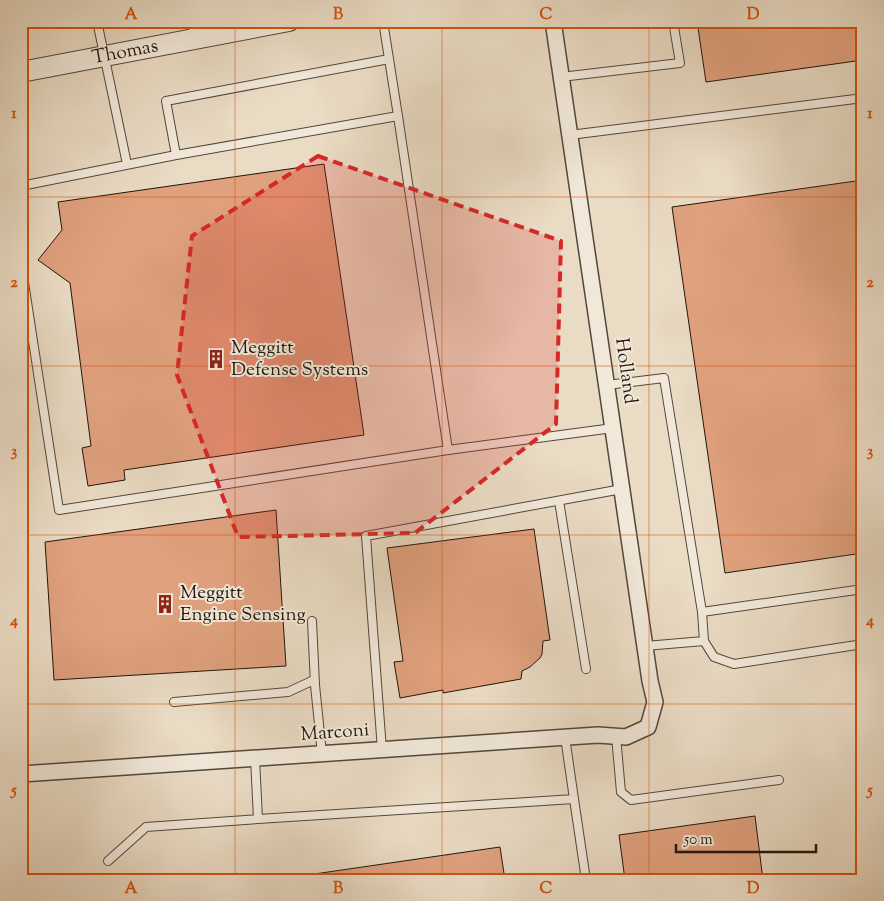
<svg xmlns="http://www.w3.org/2000/svg" width="884" height="901" font-family="'Sorts Mill Goudy',serif">
<style>
.building{fill:#e0a17e;stroke:#21160d}
.lines{fill:none;stroke-linecap:round;stroke-linejoin:round}
.service-casing{stroke:#53473b;stroke-width:10}
.minor-casing{stroke:#53473b;stroke-width:18}
.tertiary-casing{stroke:#53473b;stroke-width:22}
.service{stroke:#f1e8d9;stroke-width:8}
.minor{stroke:#f1e8d9;stroke-width:15}
.tertiary{stroke:#f1e8d9;stroke-width:20}
.marked{fill:#d62828;fill-opacity:0.2;stroke:#d62828;stroke-width:4;stroke-dasharray:10 6;stroke-linejoin:round}
.grid{fill:none;stroke:#d4520c;stroke-width:1;stroke-opacity:0.55}
.labels{text-anchor:middle;dominant-baseline:central;stroke-width:4;stroke-linejoin:round;paint-order:stroke}
.street-label{font-size:19px;fill:#21160d;stroke:#f1e8d9}
.poi-label{font-size:19px;fill:#21160d;stroke:#f1e8d9;text-anchor:start}
.neatline{fill:none;stroke:#d4520c;stroke-width:2}
.grid-label{font-size:16px;text-anchor:middle;font-weight:bold;fill:#d4520c}
</style>
<rect width="100%" height="100%" fill="#eadbc4"/>
<filter id="stains"><feTurbulence type="fractalNoise" baseFrequency=".004" numOctaves="4"/><feColorMatrix values="0 0 0 0 .2 0 0 0 0 .09 0 0 0 0 .02 0 0 0 .5 -.17"/></filter>
<radialGradient id="worn" r=".72"><stop offset=".6" stop-color="#630" stop-opacity="0"/><stop offset="1" stop-color="#630" stop-opacity=".3"/></radialGradient>
<g class="building">
<path d="M697,21H863V60L706,82Z"/>
<path d="M324,164L364,435L124,470L125,480L88,486L82,448L91,446L70,283L38,260L62,230L58,202Z"/>
<path d="M863,180V553L725,573L672,207Z"/>
<path d="M276,510L286,666L54,680L45,542Z"/>
<path d="M534,529L550,640L543,641L542,654L540,658L530,667L522,671L521,679L443,693V690L400,698L394,662L403,661L387,548Z"/>
<path d="M755,816L763,880H625L619,835Z"/>
<path d="M500,847L505,880H273Z"/>
</g>
<g class="lines">
<g class="service-casing">
<g id="service">
<path d="M97,21L127,164"/>
<path d="M192,21L195,39"/>
<path d="M561,77L680,63L673,21"/>
<path d="M398,116L448,450"/>
<path d="M570,135L863,98"/>
<path d="M176,155L398,116L389,59"/>
<path d="M21,186L176,155L166,101L389,59L383,21"/>
<path d="M21,263L59,510L448,450L613,428"/>
<path d="M607,385L664,378L702,612"/>
<path d="M559,501L586,669"/>
<path d="M312,621L315,685L322,754"/>
<path d="M704,641L714,657L734,664L863,644"/>
<path d="M645,646L704,641L702,612L863,589"/>
<path d="M174,702L288,692L314,680"/>
<path d="M616,736L621,792L631,800L779,780"/>
<path d="M382,750L366,536L622,489"/>
<path d="M574,799L586,880"/>
<path d="M258,819L574,799L565,737"/>
<path d="M108,861L146,827L258,819L255,758"/>
</g>
</g>
<g class="minor-casing">
<path id="minor" d="M21,774L598,735L626,737L648,727L655,702L650,681L553,21"/>
</g>
<g class="tertiary-casing">
<g id="tertiary">
<path id="s1" d="M21,72L289,21"/>
</g>
</g>
<use href="#service" class="service"/>
<use href="#minor" class="minor"/>
<use href="#tertiary" class="tertiary"/>
</g>
<path class="marked" d="M318,156L561,241L556,424L415,533L238,537L177,375L192,236Z"/>
<path class="grid" d="M235,21V880M442,21V880M649,21V880M21,197H863M21,366H863M21,535H863M21,704H863"/>
<defs>
<g id="building-bare" transform="scale(1.5)"><path d="M-4-6H4V6H1V3H-1V6H-4ZM-2.5-4.3h1.7v1.8h-1.7ZM.8-4.3h1.7v1.8H.8ZM-2.5-1h1.7V.8h-1.7ZM.8-1h1.7V.8H.8Z" fill="#8f2418" stroke="#f1e8d9" stroke-width="2.5" paint-order="stroke"/></g>
</defs>
<g fill-rule="evenodd">
<use href="#building-bare" x="216" y="359"/>
<use href="#building-bare" x="165" y="604"/>
</g>
<g class="labels">
<g class="street-label">
<text stroke="none"><textPath href="#s1" startOffset="106">Thomas</textPath></text>
<text transform="translate(625 371) rotate(82)">Holland</text>
<text transform="translate(335 733) rotate(-4)">Marconi</text>
</g>
<g class="poi-label">
<text x="231" y="348">Meggitt<tspan x="231" dy="22">Defense Systems</tspan></text>
<text x="180" y="593">Meggitt<tspan x="180" dy="22">Engine Sensing</tspan></text>
</g>
</g>
<rect width="884" height="901" fill="none" stroke="#eadbc4" stroke-width="55"/>
<path d="M676 844v8h140v-8" fill="none" stroke="#21160d" stroke-width="2.5"/>
<text x="684" y="844" font-size="15" fill="#21160d" stroke="#f1e8d9" stroke-width="4" paint-order="stroke">50 m</text>
<rect x="28" y="28" width="828" height="846" class="neatline"/>
<g class="grid-label">
<text x="131" y="19">A</text>
<text x="338" y="19">B</text>
<text x="546" y="19">C</text>
<text x="753" y="19">D</text>
<text x="14" y="118">1</text>
<text x="870" y="118">1</text>
<text x="14" y="287">2</text>
<text x="870" y="287">2</text>
<text x="14" y="456">3</text>
<text x="870" y="456">3</text>
<text x="14" y="625">4</text>
<text x="870" y="625">4</text>
<text x="14" y="795">5</text>
<text x="870" y="795">5</text>
<text x="131" y="893">A</text>
<text x="338" y="893">B</text>
<text x="546" y="893">C</text>
<text x="753" y="893">D</text>
</g>
<rect width="100%" height="100%" filter="url(#stains)"/>
<rect width="100%" height="100%" fill="url(#worn)"/>
</svg>
